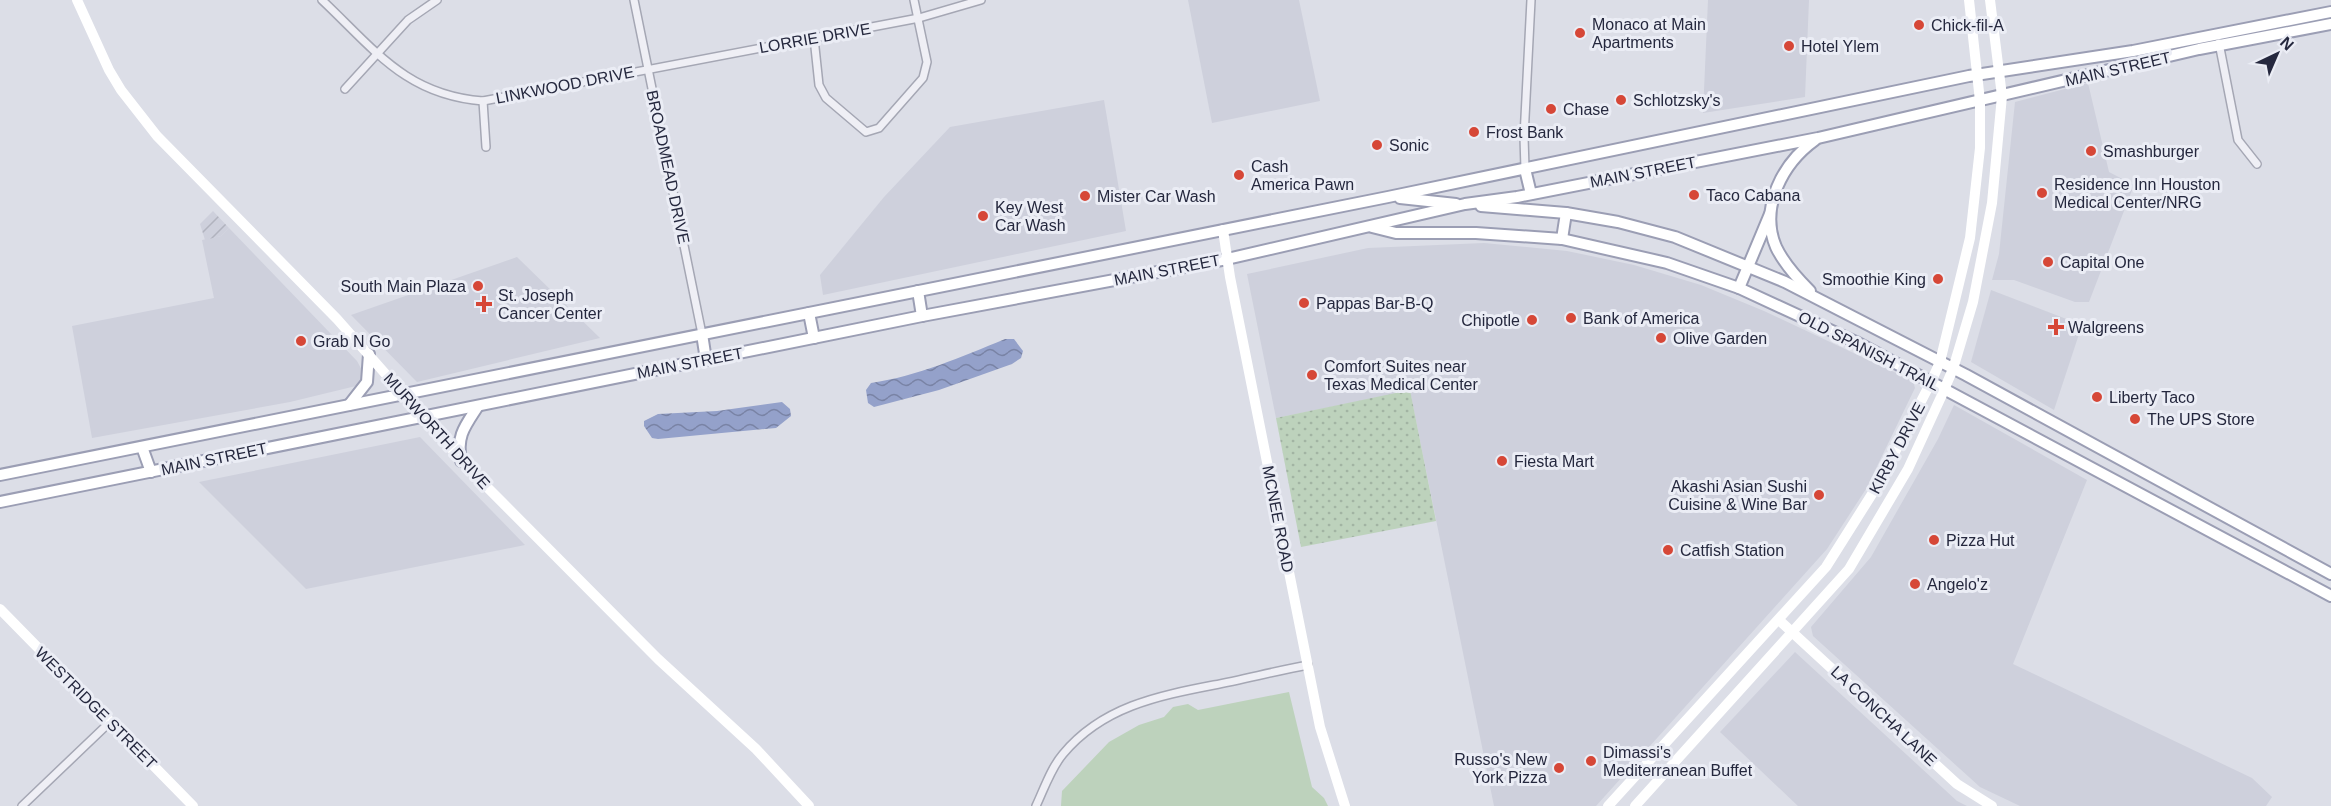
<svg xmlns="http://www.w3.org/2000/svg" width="2331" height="806" font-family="Arial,sans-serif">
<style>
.built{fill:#ced0dc}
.industrial{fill:url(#industrial-furrows)}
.grass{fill:url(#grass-dots)}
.green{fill:#bdd2bc}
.water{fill:url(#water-waves)}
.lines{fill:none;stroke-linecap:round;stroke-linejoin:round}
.street-casing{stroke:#a5a7b4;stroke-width:10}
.primary-casing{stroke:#9b9eb4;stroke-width:14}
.street{stroke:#efeff5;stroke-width:7}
.secondary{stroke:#fff;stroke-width:10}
.primary{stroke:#fff;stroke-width:10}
.poi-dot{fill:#d64737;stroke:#ebedf5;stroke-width:2}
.labels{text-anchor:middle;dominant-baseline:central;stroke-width:6;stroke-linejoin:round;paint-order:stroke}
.poi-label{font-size:16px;fill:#25283e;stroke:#ebedf5;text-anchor:start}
.street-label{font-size:16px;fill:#25283e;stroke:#ebedf5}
</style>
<defs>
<pattern id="industrial-furrows" width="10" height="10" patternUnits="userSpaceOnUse" patternTransform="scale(1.5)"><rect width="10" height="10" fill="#ced0dc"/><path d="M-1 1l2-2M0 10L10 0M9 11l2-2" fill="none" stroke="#b1b3be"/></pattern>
<pattern id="grass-dots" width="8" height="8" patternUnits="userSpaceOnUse" patternTransform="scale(1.5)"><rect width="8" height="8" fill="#bdd2bc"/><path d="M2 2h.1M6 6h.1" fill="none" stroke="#a2b4a3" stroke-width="1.8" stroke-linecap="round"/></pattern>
<pattern id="water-waves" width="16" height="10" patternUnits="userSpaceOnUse" patternTransform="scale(1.5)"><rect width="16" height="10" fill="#94a1ca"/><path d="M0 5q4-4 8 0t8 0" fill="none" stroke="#7983a5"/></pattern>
</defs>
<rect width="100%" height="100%" fill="#dcdee7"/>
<g class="built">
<path d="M1188,0H1299L1320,101L1212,123Z"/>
<path d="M1708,0H1809L1805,97L1703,113Z"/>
<path d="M2088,83L2109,172L2134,185L2089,302H2075L2014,280H1992L1999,254L2015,102Z"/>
<path d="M1104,100L1126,231L823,295L820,275L884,197L950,127Z"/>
<path d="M229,228L357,361L364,374L360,385L290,402L92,438L72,326L214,298L202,240L221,236Z"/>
<path d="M1484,243L1567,251L1634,265L1701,285L1764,311L1913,381L1915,388L1866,489L1827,549L1596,806H1494L1410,391L1276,418L1247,274L1368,248Z"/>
<path d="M517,257L600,338L417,382L351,315Z"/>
<path d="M1991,290L2082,325L2054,410L1971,362Z"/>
<path d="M1954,405L2087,480L2013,664L2252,778L2272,797L2266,806H2020L1980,787L1813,636L1811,627L1871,557L1938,439Z"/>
<path d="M420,437L525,545L306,589L199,482Z"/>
<path d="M1795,652L1957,801L1967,806H1798L1720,732Z"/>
</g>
<path class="industrial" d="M213,211L229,228L221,236L205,240L200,224Z"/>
<path class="grass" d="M1410,390L1436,521L1301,547L1276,418Z"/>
<path class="green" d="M1289,692L1312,787L1324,798L1328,806H1061L1062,791L1109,742L1139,725L1164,717L1173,707L1188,704L1198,710Z"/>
<g class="water">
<path d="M1005,339H1014L1023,351L1021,358L1012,364L939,390L874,407L868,403L866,390L871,383C918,376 961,357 1005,339Z"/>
<path d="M782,402L790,409L791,416L776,428L658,439L652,438L644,426V421L658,414L717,411Z"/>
</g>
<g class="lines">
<g class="street-casing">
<g id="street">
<path d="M322,0C375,50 406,95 483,101L919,18L981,0"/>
<path d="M634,0L702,334"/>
<path d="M814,38L819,85L826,98L866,132L879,128L923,78L927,62L914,0"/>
<path d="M2219,43L2238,140L2257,164"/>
<path d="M345,89L408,20L437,0"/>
<path d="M483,101L486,147"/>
<path d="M1525,169L1524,137L1531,0"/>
<path d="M22,806L110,722"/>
<path d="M1036,806C1044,789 1051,768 1063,754C1102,707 1157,696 1214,685C1245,679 1276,671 1308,665"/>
</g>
</g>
<g class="primary-casing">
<g id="primary">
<path d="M1525,169L1531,194"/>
<path d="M1400,198L1456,204"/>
<path d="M1481,206L1566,213L1618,222L1675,237L1785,282L1966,375L2331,574"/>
<path d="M1372,227L1396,233H1476L1562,239L1667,263L1739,288L1856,342L2331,596"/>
<path d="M1562,239L1566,213"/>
<path d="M1739,288L1770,214"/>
<path d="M918,291L922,316"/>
<path d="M1810,291C1797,278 1784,264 1776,247C1759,207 1783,163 1815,140"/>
<path d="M809,313L814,338"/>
<path d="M702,334L706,360"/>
<path d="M349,405L367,382L369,354"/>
<path d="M142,447L151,472"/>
<path d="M461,461C456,436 465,426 478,406"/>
<path d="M0,475L1388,197L1969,76L2133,51L2331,12"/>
<path d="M0,502L922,316L1227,259L1465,204L1517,197L1818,138L2199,49L2331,24"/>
</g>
</g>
<use href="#street" class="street"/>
<g class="secondary">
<path d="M77,0L109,70L121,90L157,136L337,319L472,472L658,659L756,749L809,806"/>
<path d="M1223,230L1230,277L1320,727L1345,806"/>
<path d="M0,609L193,806"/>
<path d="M1780,621L1957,784L1992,806"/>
<path d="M1608,806L1826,567L1879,483L1931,382L1940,362L1970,238L1980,148V101L1969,0"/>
<path d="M1635,806L1849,569L1908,469L1941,397L1953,369L1973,302L1992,203L2002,96L1990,0"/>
</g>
<use href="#primary" class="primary"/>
</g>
<g class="poi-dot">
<circle cx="1919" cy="25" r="6"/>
<circle cx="1580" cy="33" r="6"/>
<circle cx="1789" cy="46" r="6"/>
<circle cx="1621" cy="100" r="6"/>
<circle cx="1551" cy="109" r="6"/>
<circle cx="1474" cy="132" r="6"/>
<circle cx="1377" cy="145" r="6"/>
<circle cx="2091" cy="151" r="6"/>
<circle cx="1239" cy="175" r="6"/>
<circle cx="2042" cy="193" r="6"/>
<circle cx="1694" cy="195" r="6"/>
<circle cx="1085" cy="196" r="6"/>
<circle cx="983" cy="216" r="6"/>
<circle cx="2048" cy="262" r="6"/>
<circle cx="1938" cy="279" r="6"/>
<circle cx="478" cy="286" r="6"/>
<circle cx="1304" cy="303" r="6"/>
<path d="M481 295h6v6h6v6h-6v6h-6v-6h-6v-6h6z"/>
<circle cx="1571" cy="318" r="6"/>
<circle cx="1532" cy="320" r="6"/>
<path d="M2053 318h6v6h6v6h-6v6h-6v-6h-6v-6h6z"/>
<circle cx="1661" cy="338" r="6"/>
<circle cx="301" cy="341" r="6"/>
<circle cx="1312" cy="375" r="6"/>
<circle cx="2097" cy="397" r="6"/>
<circle cx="2135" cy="419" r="6"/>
<circle cx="1502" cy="461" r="6"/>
<circle cx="1819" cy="495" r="6"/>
<circle cx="1934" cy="540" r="6"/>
<circle cx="1668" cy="550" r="6"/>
<circle cx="1915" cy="584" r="6"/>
<circle cx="1591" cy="761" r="6"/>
<circle cx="1559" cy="768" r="6"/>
</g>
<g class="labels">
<g class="poi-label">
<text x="1592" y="24">Monaco at Main<tspan x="1592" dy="18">Apartments</tspan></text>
<text x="1931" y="25">Chick-fil-A</text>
<text x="1801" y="46">Hotel Ylem</text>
<text x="1633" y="100">Schlotzsky's</text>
<text x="1563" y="109">Chase</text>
<text x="1486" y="132">Frost Bank</text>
<text x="1389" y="145">Sonic</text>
<text x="2103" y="151">Smashburger</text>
<text x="1251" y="166">Cash<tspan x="1251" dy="18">America Pawn</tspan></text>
<text x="2054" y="184">Residence Inn Houston<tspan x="2054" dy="18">Medical Center/NRG</tspan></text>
<text x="1706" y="195">Taco Cabana</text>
<text x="1097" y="196">Mister Car Wash</text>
<text x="995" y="207">Key West<tspan x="995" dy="18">Car Wash</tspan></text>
<text x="2060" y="262">Capital One</text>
<text x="1926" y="279" text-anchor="end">Smoothie King</text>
<text x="466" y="286" text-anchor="end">South Main Plaza</text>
<text x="498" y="295">St. Joseph<tspan x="498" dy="18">Cancer Center</tspan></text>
<text x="1316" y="303">Pappas Bar-B-Q</text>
<text x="1583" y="318">Bank of America</text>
<text x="1520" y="320" text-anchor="end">Chipotle</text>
<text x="2068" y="327">Walgreens</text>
<text x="1673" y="338">Olive Garden</text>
<text x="313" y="341">Grab N Go</text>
<text x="1324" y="366">Comfort Suites near<tspan x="1324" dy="18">Texas Medical Center</tspan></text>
<text x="2109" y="397">Liberty Taco</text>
<text x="2147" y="419">The UPS Store</text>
<text x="1514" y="461">Fiesta Mart</text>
<text x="1807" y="486" text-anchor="end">Akashi Asian Sushi<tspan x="1807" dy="18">Cuisine &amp; Wine Bar</tspan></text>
<text x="1946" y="540">Pizza Hut</text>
<text x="1680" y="550">Catfish Station</text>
<text x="1927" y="584">Angelo'z</text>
<text x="1603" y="752">Dimassi's<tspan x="1603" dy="18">Mediterranean Buffet</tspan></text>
<text x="1547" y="759" text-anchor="end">Russo's New<tspan x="1547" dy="18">York Pizza</tspan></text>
</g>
<g class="street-label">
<text transform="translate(815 38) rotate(-10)">LORRIE DRIVE</text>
<text transform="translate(2118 69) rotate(-13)">MAIN STREET</text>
<text transform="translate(565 85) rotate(-11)">LINKWOOD DRIVE</text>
<text transform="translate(668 167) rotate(78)">BROADMEAD DRIVE</text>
<text transform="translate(1643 172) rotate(-11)">MAIN STREET</text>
<text transform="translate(1167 270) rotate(-11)">MAIN STREET</text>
<text transform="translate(1869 351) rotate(27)">OLD SPANISH TRAIL</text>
<text transform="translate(690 363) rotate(-11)">MAIN STREET</text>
<text transform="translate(437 431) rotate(48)">MURWORTH DRIVE</text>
<text transform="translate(1897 448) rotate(-62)">KIRBY DRIVE</text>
<text transform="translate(214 459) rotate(-12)">MAIN STREET</text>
<text transform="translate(1278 519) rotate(79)">MCNEE ROAD</text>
<text transform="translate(96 708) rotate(45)">WESTRIDGE STREET</text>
<text transform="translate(1884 716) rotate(43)">LA CONCHA LANE</text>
</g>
</g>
<g transform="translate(2277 54) rotate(44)" stroke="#ebedf5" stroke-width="4.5" paint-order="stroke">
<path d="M0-4.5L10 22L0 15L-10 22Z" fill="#25283e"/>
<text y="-9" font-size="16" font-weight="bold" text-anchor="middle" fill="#25283e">N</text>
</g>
</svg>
